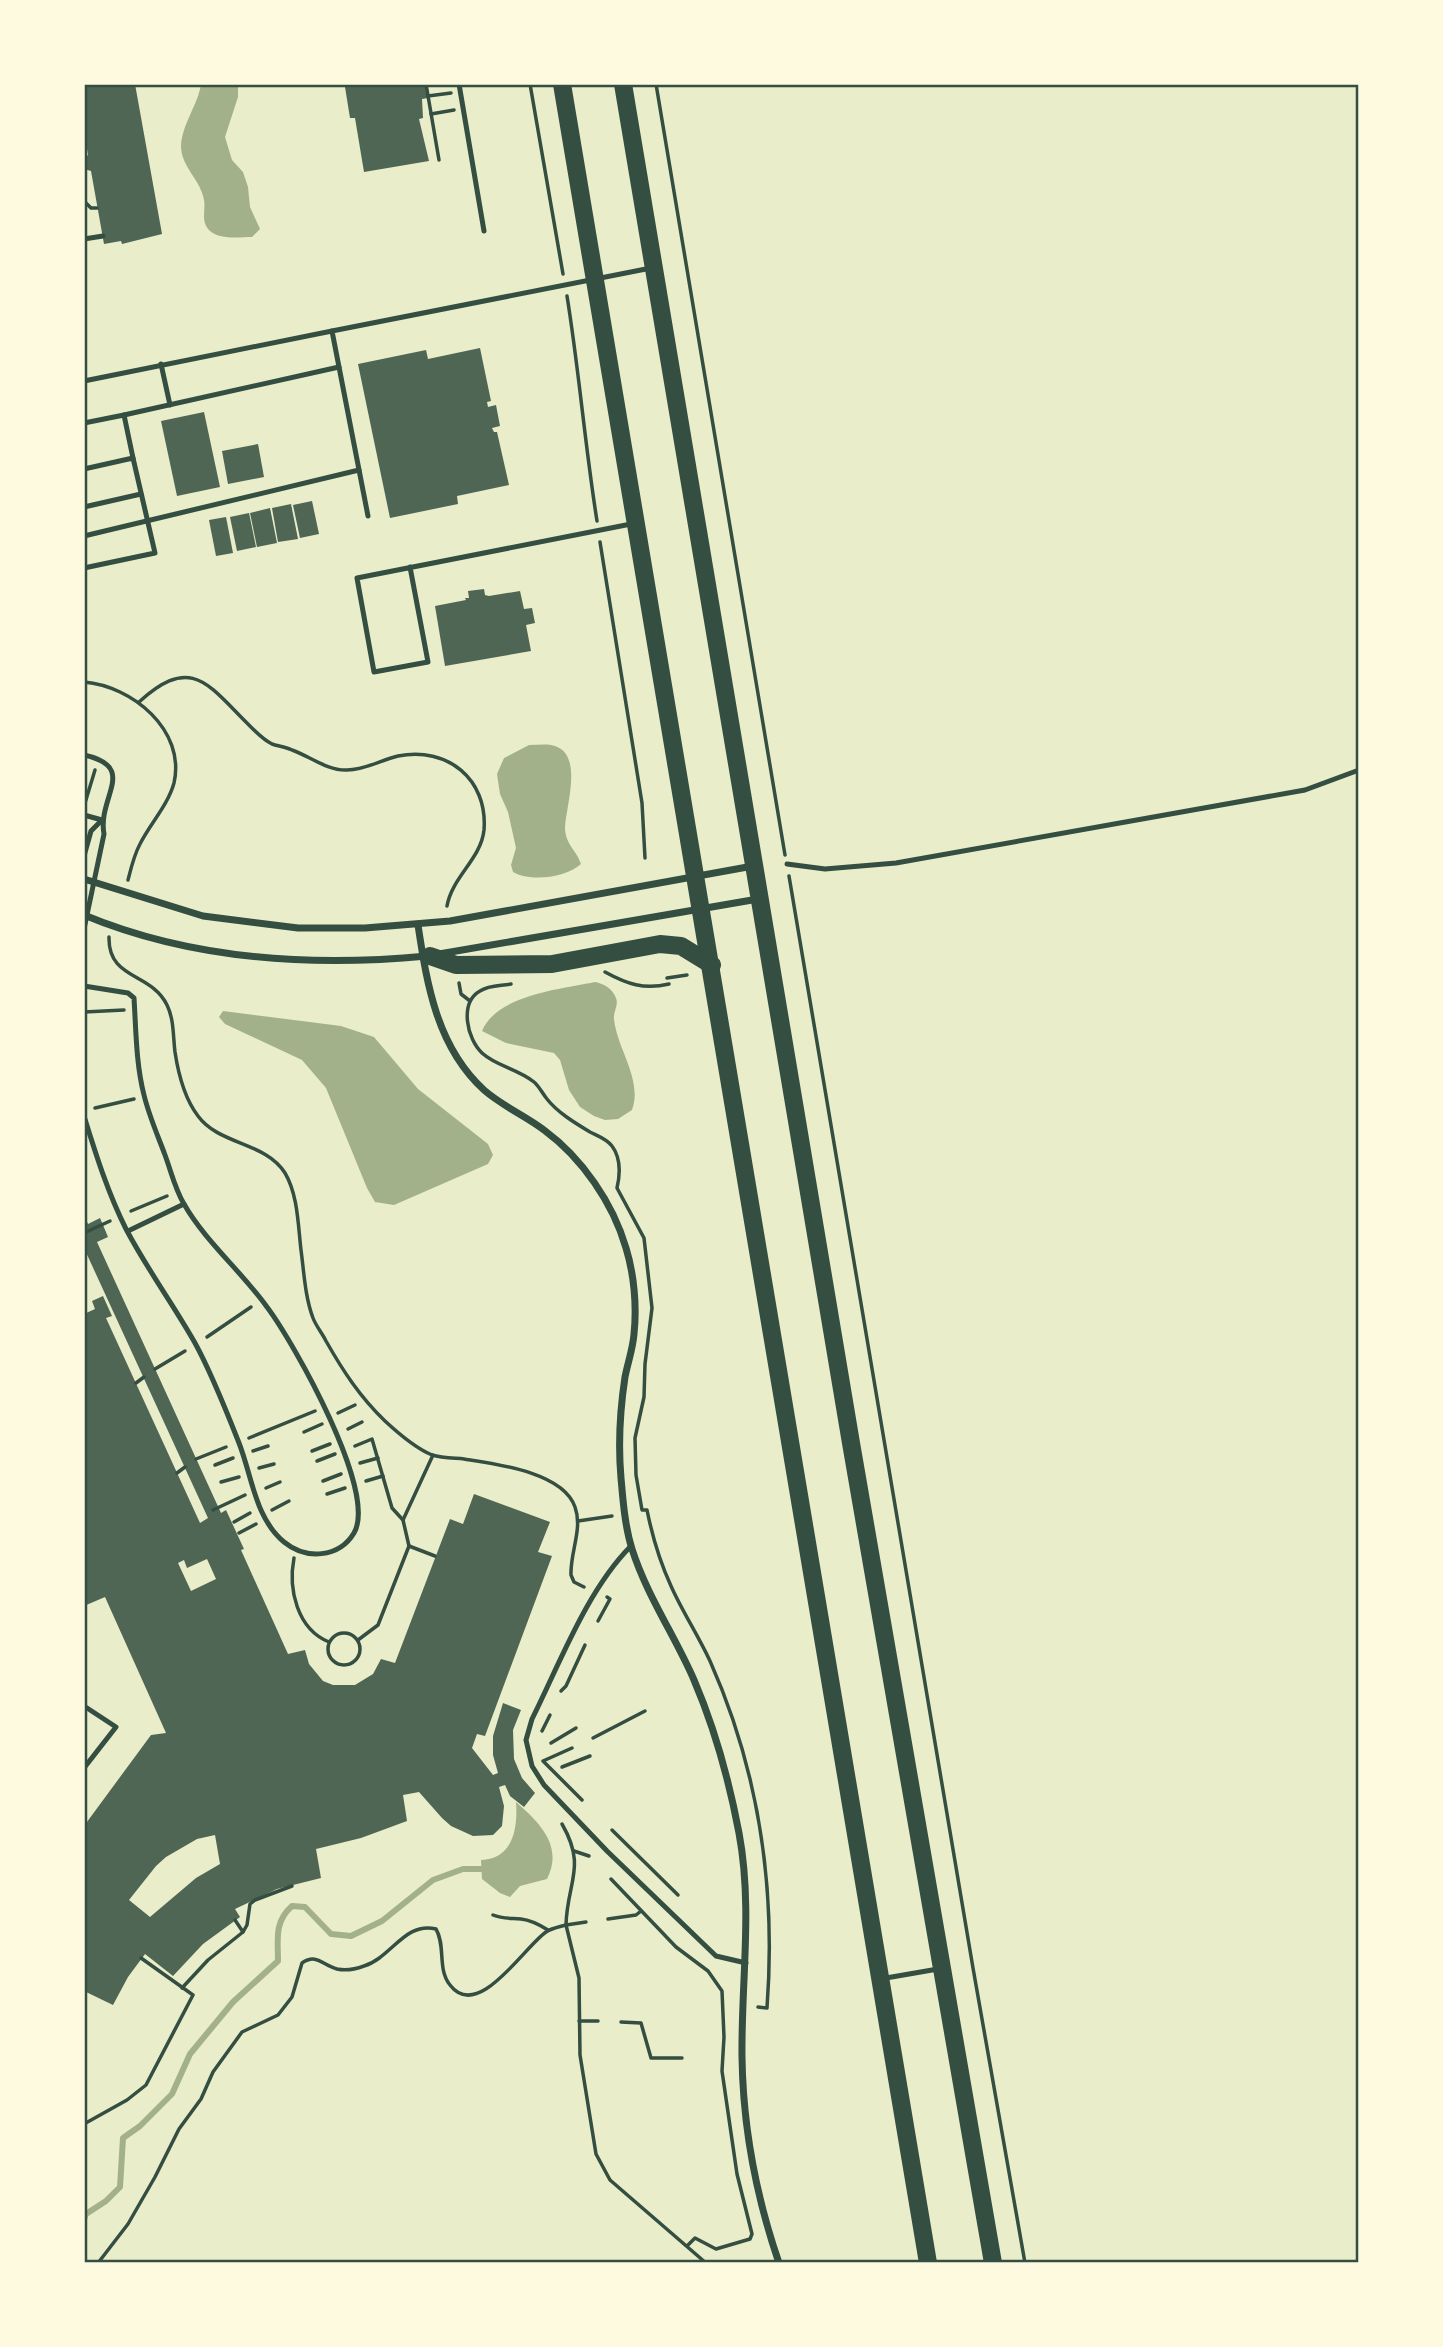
<svg xmlns="http://www.w3.org/2000/svg" width="1443" height="2347" font-family="Rubik,sans-serif">
<style>
.water{fill:#a3b18a}
.lines{fill:none;stroke-linecap:round;stroke-linejoin:round}
.stream{stroke:#a3b18a;stroke-width:6}
.building{fill:#4f6655;fill-rule:evenodd}
.path{stroke:#344e41;stroke-width:3.5}
.service{stroke:#344e41;stroke-width:5}
.minor{stroke:#344e41;stroke-width:7}
.primary{stroke:#344e41;stroke-width:18}
.neatline{fill:none;stroke:#344e41;stroke-width:2.5}
</style>
<rect width="100%" height="100%" fill="#e9edc9"/>
<g class="water">
<path d="M201,84H238V97L225,137L232,160L243,172L248,187L250,207L260,229L252,237C240,237 220,240 210,231C200,221 206,211 204,200C201,180 181,167 181,146C182,124 198,105 201,84Z"/>
<path d="M529,745C536,745 544,744 551,745C586,751 565,808 565,829C566,845 577,851 581,864C566,878 530,882 513,872L511,865L516,848L508,812L500,794L497,774L504,758Z"/>
<path d="M595,982C604,984 612,988 616,998C619,1005 613,1012 614,1019C617,1049 643,1080 632,1110L618,1119L605,1120L594,1116L580,1107L569,1090L560,1060L554,1053L506,1043L482,1031C497,995 561,989 595,982Z"/>
<path d="M223,1011L341,1026L374,1037L418,1089L488,1144L493,1155L488,1164L394,1205L375,1202L367,1188L326,1088L302,1060L225,1024L219,1017Z"/>
<path d="M516,1802C539,1822 564,1846 547,1879L520,1886L510,1897L500,1893L482,1879L481,1860C513,1859 518,1828 516,1802Z"/>
</g>
<g class="lines">
<path class="stream" d="M84,2219L86,2214L106,2201L120,2187L123,2138L140,2126L172,2094L190,2054L233,2002L278,1961C278,1939 274,1922 292,1906L305,1907L331,1934L351,1936L382,1921L433,1880L463,1869H481"/>
</g>
<g class="building">
<path d="M84,84H135L162,234L122,244L121,241L104,244L91,171L84,169V158L88,155L84,130Z"/>
<path d="M349,84H426L428,98L422,99L423,118L419,119L429,161L364,172L355,118H350L345,87L350,86Z"/>
<path d="M480,348L491,401L487,402L488,407L496,405L500,426L492,428L494,432H497L509,485L457,496L458,504L390,518L358,364L426,350L428,359Z"/>
<path d="M204,412L220,487L177,496L161,421Z"/>
<path d="M258,444L264,477L228,484L222,451Z"/>
<path d="M312,501L319,534L300,538L293,505Z"/>
<path d="M291,504L298,539L278,542L272,508Z"/>
<path d="M270,508L277,543L257,547L250,513Z"/>
<path d="M249,513L256,547L237,551L230,517Z"/>
<path d="M226,517L233,553L216,556L209,520Z"/>
<path d="M484,589L485,595L489,596L520,591L524,609L532,608L535,623L526,625L531,651L445,666L435,606L466,600L465,598H469L468,591Z"/>
<path d="M84,1215L88,1224L100,1218L103,1225L108,1237L97,1242L221,1513L226,1510L244,1549L241,1550L288,1654L305,1650L309,1664L323,1681L333,1685H355L373,1674L381,1659L395,1663L450,1519L463,1524L474,1494L550,1522L538,1552L552,1556L485,1736L477,1734L472,1748L493,1775L498,1773L493,1755V1736L503,1703L521,1710L513,1730L514,1759L522,1778L535,1793L524,1807L510,1796L505,1785L499,1787L504,1806L502,1826L493,1835L473,1836L451,1826L442,1818L419,1792L403,1795L407,1821L361,1838L316,1849L321,1878L277,1889L235,1909L240,1917L203,1944L173,1976L145,1954L128,1977L113,2005L84,1991V1826L151,1735L166,1733L105,1597L84,1606V1314L95,1309L92,1301L103,1296L112,1316L106,1318L200,1523L208,1518L84,1248ZM207,1559L216,1579L191,1591L178,1563L184,1560L187,1568ZM215,1835L220,1864L196,1878L150,1917L129,1900L156,1866L166,1857L197,1839Z"/>
</g>
<g class="lines">
<g class="path">
<path d="M426,84L439,160"/>
<path d="M530,84L563,274"/>
<path d="M656,84L785,855"/>
<path d="M428,96L451,93"/>
<path d="M431,114L454,110"/>
<path d="M84,201L91,208H97"/>
<path d="M567,296C579,370 585,446 597,521"/>
<path d="M600,542L642,803L645,858"/>
<path d="M84,682C132,686 186,730 174,783C168,805 150,824 140,844C134,855 131,868 128,880"/>
<path d="M139,702C191,655 207,683 247,723C255,731 262,739 272,744C278,746 285,747 292,750C309,756 328,771 347,770C365,770 381,760 398,756C447,746 488,779 484,830C481,859 452,877 447,906"/>
<path d="M85,803L95,770"/>
<path d="M789,876L973,1968L1025,2263"/>
<path d="M109,937C108,980 151,972 167,1005C174,1019 173,1036 175,1052C178,1072 185,1099 198,1116C219,1145 266,1142 285,1173C298,1195 298,1225 301,1250C304,1272 305,1297 313,1318C316,1326 322,1333 326,1341C343,1371 360,1397 385,1421C399,1434 415,1448 432,1455C442,1458 454,1458 464,1459C496,1464 563,1472 575,1507C583,1529 570,1552 571,1575L574,1582L584,1587"/>
<path d="M605,972C627,984 644,990 669,984"/>
<path d="M667,978L687,975"/>
<path d="M459,983L461,994L470,1001"/>
<path d="M511,984C500,986 489,985 480,991C459,1003 467,1039 482,1053C496,1066 518,1069 534,1082C539,1086 542,1093 547,1099C557,1112 575,1123 590,1132C598,1136 607,1139 612,1146C621,1158 620,1175 617,1188L644,1238L652,1308L645,1364L644,1397L635,1438L636,1475L642,1510H647C652,1535 660,1562 671,1586C682,1611 698,1635 710,1661C759,1771 776,1888 767,2008L758,2007"/>
<path d="M84,1012L124,1010"/>
<path d="M95,1108L134,1099"/>
<path d="M131,1211L167,1196"/>
<path d="M84,1233L110,1221"/>
<path d="M207,1337L251,1307"/>
<path d="M155,1369L185,1351"/>
<path d="M136,1383L144,1377"/>
<path d="M338,1413L355,1405"/>
<path d="M348,1429L362,1422"/>
<path d="M304,1432L322,1424"/>
<path d="M249,1438L315,1411"/>
<path d="M355,1446L372,1439L392,1508L403,1520L409,1546L378,1625L358,1640"/>
<path d="M253,1451L268,1446"/>
<path d="M312,1451L330,1444"/>
<path d="M196,1459L226,1447"/>
<path d="M317,1461L335,1454"/>
<path d="M360,1463L378,1458"/>
<path d="M215,1465L233,1458"/>
<path d="M259,1468L274,1464"/>
<path d="M177,1473L185,1467"/>
<path d="M323,1481L341,1474"/>
<path d="M366,1481L383,1476"/>
<path d="M221,1482L239,1477"/>
<path d="M266,1488L280,1482"/>
<path d="M327,1494L345,1488"/>
<path d="M213,1510L245,1495"/>
<path d="M272,1510L289,1501"/>
<path d="M403,1520L433,1455"/>
<path d="M578,1521L612,1516"/>
<path d="M234,1522L250,1513"/>
<path d="M239,1533L256,1524"/>
<path d="M409,1546L435,1556"/>
<path d="M294,1558C288,1589 297,1629 329,1642"/>
<path d="M598,1621L610,1599L607,1597"/>
<circle cx="344" cy="1649" r="16"/>
<path d="M561,1691L566,1686L585,1645"/>
<path d="M542,1731L550,1715"/>
<path d="M593,1738L645,1711"/>
<path d="M551,1743L576,1728"/>
<path d="M572,1748L543,1761L582,1800"/>
<path d="M562,1767L590,1756"/>
<path d="M562,1824C587,1867 567,1882 566,1925L586,1922"/>
<path d="M612,1830L678,1895"/>
<path d="M574,1851L589,1856"/>
<path d="M611,1879L676,1947L708,1971L722,1991L724,2037L722,2071L737,2174L752,2234L750,2239L716,2249L695,2238L687,2246"/>
<path d="M493,1915C503,1919 510,1918 521,1919C531,1920 540,1925 548,1930"/>
<path d="M608,1919L636,1915L641,1911"/>
<path d="M243,1932L247,1925L250,1904L255,1900L292,1886"/>
<path d="M182,1988L208,1960L243,1932L235,1920"/>
<path d="M579,2021H598"/>
<path d="M621,2022L641,2023L651,2058H682"/>
<path d="M84,2124L127,2100L146,2085L193,1995L141,1958"/>
<path d="M98,2263L128,2224L155,2177L179,2129L201,2099L213,2072L242,2032L278,2015L292,1997L302,1963C317,1953 322,1965 337,1969C346,1971 356,1969 364,1966C391,1958 405,1921 436,1929C446,1946 437,1969 450,1985C478,2022 524,1947 546,1932C552,1928 559,1927 566,1925L579,1978L580,2055L596,2154L610,2180L706,2263"/>
</g>
<g class="service">
<path d="M459,84L484,231"/>
<path d="M84,239L103,236"/>
<path d="M161,364L170,405"/>
<path d="M84,381L332,331"/>
<path d="M124,415L339,367"/>
<path d="M84,423L124,415L133,458"/>
<path d="M84,469L133,458L155,553L84,568"/>
<path d="M84,507L141,494"/>
<path d="M368,516L332,331L651,268"/>
<path d="M84,536L359,470"/>
<path d="M410,567L428,662L374,672L357,578L631,524"/>
<path d="M84,755C139,767 97,797 104,834L84,929"/>
<path d="M84,815L102,820"/>
<path d="M84,856L91,831L102,820"/>
<path d="M787,864L825,869L896,863L1305,790L1359,770"/>
<path d="M84,986L128,993L134,998C136,1030 136,1064 144,1095C149,1116 158,1136 165,1155C171,1171 175,1189 184,1204C205,1241 242,1272 267,1307C294,1343 378,1492 354,1533C339,1558 306,1560 284,1542C255,1518 252,1476 239,1443C226,1410 212,1374 195,1343C173,1304 147,1269 126,1229C108,1193 96,1155 84,1116"/>
<path d="M128,1231L184,1204"/>
<path d="M631,1546C587,1590 560,1663 532,1719L526,1740L532,1766L544,1785L607,1851L716,1956L746,1963"/>
<path d="M84,1706L116,1727L84,1768"/>
<path d="M886,1978L938,1969"/>
</g>
<g class="minor">
<path d="M84,879L203,916L298,928H365L450,921L753,866"/>
<path d="M84,915C192,960 311,967 427,956"/>
<path d="M418,925C427,985 437,1047 484,1090C502,1106 526,1116 544,1130C582,1158 613,1203 626,1248C634,1274 637,1306 634,1334C633,1348 628,1362 625,1377C620,1410 618,1444 621,1478C623,1501 625,1527 632,1549C647,1596 675,1636 694,1680C715,1729 729,1780 739,1833C753,1908 741,1982 742,2057C743,2128 756,2196 779,2263"/>
<path d="M439,954L758,899"/>
</g>
<g class="primary">
<path d="M562,84C681,811 812,1536 928,2263"/>
<path d="M623,84L851,1443L993,2263"/>
<path d="M430,956L456,965L552,964L660,944L681,946L712,965"/>
</g>
</g>
<rect width="1443" height="2347" fill="none" stroke="#fefae0" stroke-width="172"/>
<rect x="86" y="86" width="1271" height="2175" class="neatline"/>
</svg>
